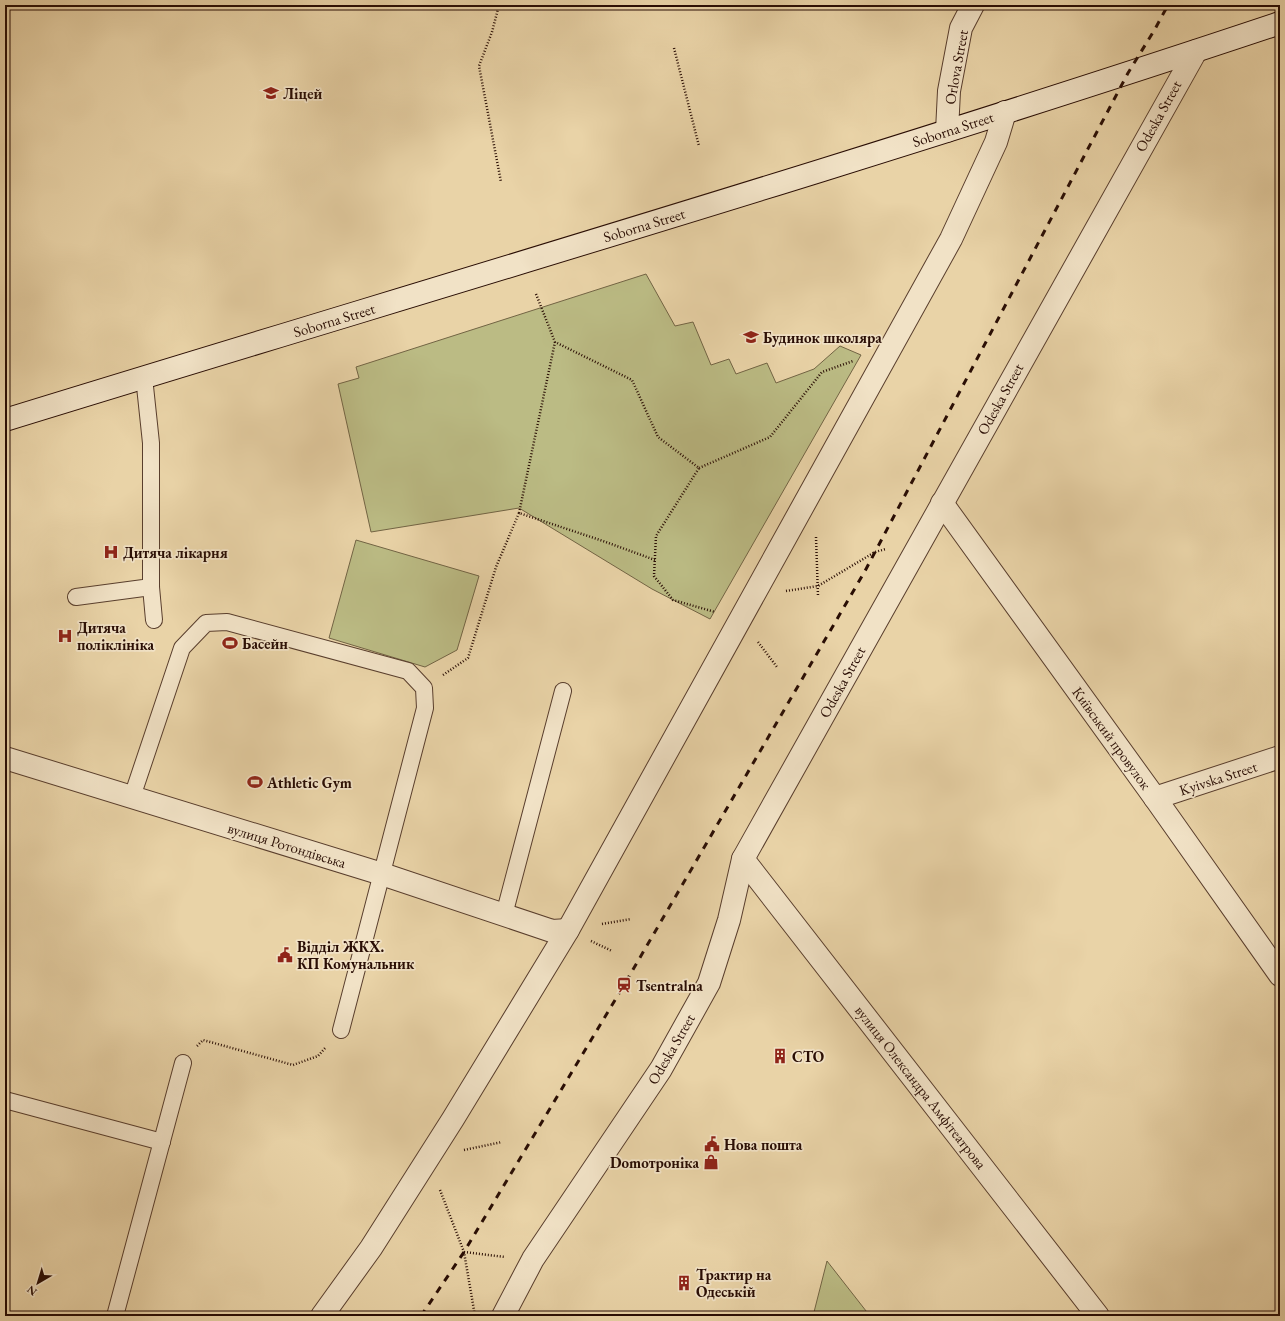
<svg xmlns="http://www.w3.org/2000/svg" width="1285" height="1321" font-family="'EB Garamond',serif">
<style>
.green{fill:#bbbb84;stroke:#726444}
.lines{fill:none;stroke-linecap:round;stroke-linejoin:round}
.lane-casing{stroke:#593e2d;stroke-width:18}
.street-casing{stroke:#593e2d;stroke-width:24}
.secondary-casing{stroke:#290d04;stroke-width:24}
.path{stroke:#290d04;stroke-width:2.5;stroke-dasharray:1 2;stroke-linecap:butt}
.lane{stroke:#f1e2c6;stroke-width:16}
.street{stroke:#f1e2c6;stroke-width:22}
.secondary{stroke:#f1e2c6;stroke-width:22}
.rail{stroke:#290d04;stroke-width:3;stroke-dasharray:7 7;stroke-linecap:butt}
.labels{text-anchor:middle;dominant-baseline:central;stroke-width:3.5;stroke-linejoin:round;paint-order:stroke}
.street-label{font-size:15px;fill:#290d04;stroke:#f1e2c6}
.poi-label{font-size:15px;font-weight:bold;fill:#290d04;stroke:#f1e2c6;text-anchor:start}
</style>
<rect width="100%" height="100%" fill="#e9d3a7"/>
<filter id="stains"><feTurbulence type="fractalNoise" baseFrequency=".005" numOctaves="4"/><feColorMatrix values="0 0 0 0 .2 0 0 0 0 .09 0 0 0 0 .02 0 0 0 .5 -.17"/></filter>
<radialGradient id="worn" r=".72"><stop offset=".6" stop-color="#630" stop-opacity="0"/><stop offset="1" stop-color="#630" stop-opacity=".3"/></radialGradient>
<g class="green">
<path d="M646,274L675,326L693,322L711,365L729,359L736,374L767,363L776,383L814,369L840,346L861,355L710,619L652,589L519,508L371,532L338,384L359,378L356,367Z"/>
<path d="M356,540L479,576L457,650L425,667L329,638Z"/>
<path d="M827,1261L870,1316H813Z"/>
</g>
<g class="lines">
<g class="lane-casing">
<g id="lane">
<path d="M151,587L154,620"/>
<path d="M76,597L151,587V443L144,377"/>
<path d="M132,797L182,648L206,623L227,622L408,671L424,688L425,708L341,1030"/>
<path d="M504,915L563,691"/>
<path d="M5,1100L162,1142"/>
<path d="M115,1316L183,1063"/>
</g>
</g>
<g class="street-casing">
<g id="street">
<path d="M947,131L949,91L961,28L973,5"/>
<path d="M942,503L1155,798L1280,975"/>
<path d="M5,758L382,874L552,931L568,930"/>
<path d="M1155,798L1280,757"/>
<path d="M743,859L1098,1316"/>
<path d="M322,1316L371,1248L453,1119L568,930L951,239L996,142L1005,112"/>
<path d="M503,1316L533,1259L661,1069L709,983L729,920L743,859L1196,51"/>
</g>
</g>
<g class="secondary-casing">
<path id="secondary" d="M5,420C430,289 858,164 1280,23"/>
</g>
<g class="path">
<path d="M499,5L492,32L479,66L501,182"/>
<path d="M674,48L699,146"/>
<path d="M536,294L555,342L632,380L658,437L699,468L656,536L654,576L673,600L715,612"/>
<path d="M699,468L770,437L822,372L853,361"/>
<path d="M519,513L555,342"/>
<path d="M816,537L818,596"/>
<path d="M786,591L818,586L875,552L886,549"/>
<path d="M758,642L777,667"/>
<path d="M443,675L468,658L496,567L519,513L603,541L655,560"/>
<path d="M602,924L631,919"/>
<path d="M591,941L612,951"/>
<path d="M197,1046L203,1040L293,1065L318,1056L326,1047"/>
<path d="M464,1150L502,1142"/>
<path d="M440,1190L464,1252L475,1316"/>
<path d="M464,1252L505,1257"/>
</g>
<use href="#lane" class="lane"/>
<use href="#street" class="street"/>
<use href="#secondary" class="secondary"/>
<path class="rail" d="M421,1316L464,1252L624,985L865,571L1128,73L1155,29L1168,5"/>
</g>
<defs>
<g id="school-bare" transform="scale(1.2)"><path d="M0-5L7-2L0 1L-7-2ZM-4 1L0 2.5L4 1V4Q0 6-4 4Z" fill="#8f2418" stroke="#f1e2c6" stroke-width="2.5" paint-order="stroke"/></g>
<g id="hospital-bare" transform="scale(1.2)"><path d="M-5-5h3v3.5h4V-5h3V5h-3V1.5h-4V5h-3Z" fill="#8f2418" stroke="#f1e2c6" stroke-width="2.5" paint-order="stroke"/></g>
<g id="stadium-bare" transform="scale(1.2)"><path d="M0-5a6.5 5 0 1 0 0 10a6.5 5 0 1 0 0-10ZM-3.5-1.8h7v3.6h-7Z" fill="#8f2418" stroke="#f1e2c6" stroke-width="2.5" paint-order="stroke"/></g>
<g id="civic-bare" transform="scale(1.2)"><path d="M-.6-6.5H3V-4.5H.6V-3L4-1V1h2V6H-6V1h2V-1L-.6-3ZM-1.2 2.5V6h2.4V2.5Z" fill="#8f2418" stroke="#f1e2c6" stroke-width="2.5" paint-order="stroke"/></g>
<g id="station-bare" transform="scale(1.2)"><path d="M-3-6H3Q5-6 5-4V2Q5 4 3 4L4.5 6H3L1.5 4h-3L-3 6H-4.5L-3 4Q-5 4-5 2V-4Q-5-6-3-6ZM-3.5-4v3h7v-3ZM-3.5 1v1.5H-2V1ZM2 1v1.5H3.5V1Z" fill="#8f2418" stroke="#f1e2c6" stroke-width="2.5" paint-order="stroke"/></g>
<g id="building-bare" transform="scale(1.2)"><path d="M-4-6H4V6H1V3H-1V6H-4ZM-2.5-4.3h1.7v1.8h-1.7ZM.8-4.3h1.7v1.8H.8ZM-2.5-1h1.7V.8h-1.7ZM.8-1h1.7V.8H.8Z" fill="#8f2418" stroke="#f1e2c6" stroke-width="2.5" paint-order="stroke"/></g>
<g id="shop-bare" transform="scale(1.2)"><path d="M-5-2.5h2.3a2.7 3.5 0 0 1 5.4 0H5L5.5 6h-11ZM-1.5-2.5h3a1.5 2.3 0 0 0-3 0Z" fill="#8f2418" stroke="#f1e2c6" stroke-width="2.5" paint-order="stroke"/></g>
</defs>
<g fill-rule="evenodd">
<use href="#school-bare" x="271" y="93"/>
<use href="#school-bare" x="751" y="337"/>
<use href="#hospital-bare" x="111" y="552"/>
<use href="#hospital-bare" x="65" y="636"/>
<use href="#stadium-bare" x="230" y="643"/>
<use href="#stadium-bare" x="255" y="782"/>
<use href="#civic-bare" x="285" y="955"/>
<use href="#station-bare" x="624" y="985"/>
<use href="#building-bare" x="780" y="1056"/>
<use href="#civic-bare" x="712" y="1144"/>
<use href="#shop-bare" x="711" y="1162"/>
<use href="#building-bare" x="684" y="1283"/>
</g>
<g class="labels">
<g class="street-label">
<text transform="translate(956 67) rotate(-80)">Orlova Street</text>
<text transform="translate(1158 116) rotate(-61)">Odeska Street</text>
<text transform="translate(953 129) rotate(-18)">Soborna Street</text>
<text transform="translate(644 225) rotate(-17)">Soborna Street</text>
<text transform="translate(334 320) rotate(-17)">Soborna Street</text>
<text transform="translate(1000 399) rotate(-61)">Odeska Street</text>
<text transform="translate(842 682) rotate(-61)">Odeska Street</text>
<text transform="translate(1112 738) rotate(54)">Київський провулок</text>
<text transform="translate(1218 778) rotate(-18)">Kyivska Street</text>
<text transform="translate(287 845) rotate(17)">вулиця Ротондівська</text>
<text transform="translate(671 1049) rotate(-60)">Odeska Street</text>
<text transform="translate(921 1087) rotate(52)">вулиця Олександра Амфітеатрова</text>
</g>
<g class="poi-label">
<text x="283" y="93">Ліцей</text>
<text x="763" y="337">Будинок школяра</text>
<text x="123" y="552">Дитяча лікарня</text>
<text x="77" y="627">Дитяча<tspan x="77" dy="17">поліклініка</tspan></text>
<text x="242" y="643">Басейн</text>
<text x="267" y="782">Athletic Gym</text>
<text x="297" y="946">Відділ ЖКХ.<tspan x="297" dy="17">КП Комунальник</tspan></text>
<text x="636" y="985">Tsentralna</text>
<text x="792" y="1056">СТО</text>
<text x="724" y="1144">Нова пошта</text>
<text x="699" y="1162" text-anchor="end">Domoтроніка</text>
<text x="696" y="1274">Трактир на<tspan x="696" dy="17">Одеській</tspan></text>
</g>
</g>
<rect width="1285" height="1321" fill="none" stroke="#e9d3a7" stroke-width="20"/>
<rect x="6" y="6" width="1273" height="1309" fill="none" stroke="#290d04" stroke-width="2"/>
<rect x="10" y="10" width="1265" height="1301" fill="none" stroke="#290d04"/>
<g transform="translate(38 1283) rotate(218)" stroke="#f1e2c6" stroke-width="3" paint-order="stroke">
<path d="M0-3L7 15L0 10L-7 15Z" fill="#290d04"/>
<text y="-6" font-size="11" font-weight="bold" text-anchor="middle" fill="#290d04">N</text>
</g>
<rect width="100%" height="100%" filter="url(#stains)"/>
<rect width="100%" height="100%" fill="url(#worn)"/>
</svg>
